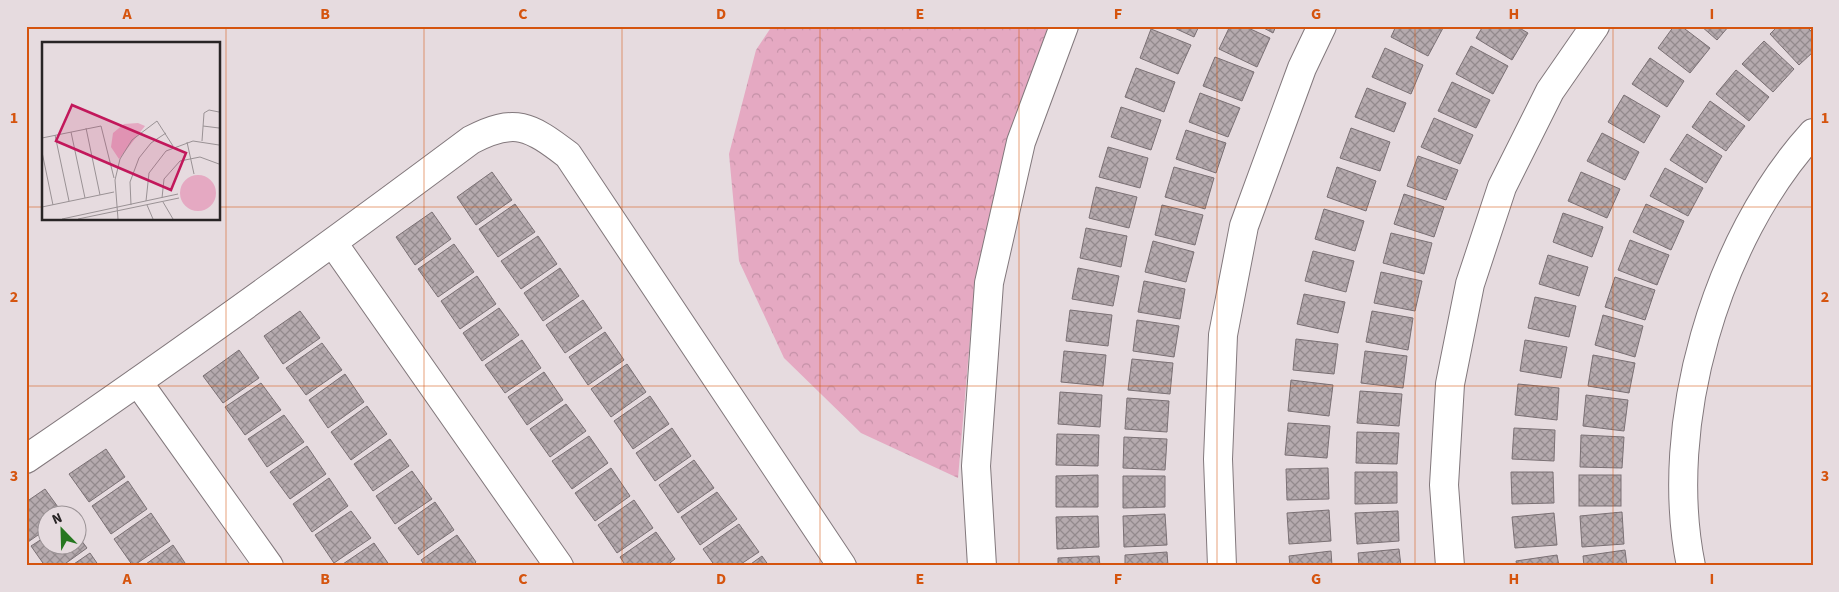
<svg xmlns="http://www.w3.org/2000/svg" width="1839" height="592" font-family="'Source Sans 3',sans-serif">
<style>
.park{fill:url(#park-crowns)}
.building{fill:url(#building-cross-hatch);stroke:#7a7074}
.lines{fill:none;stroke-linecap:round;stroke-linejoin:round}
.minor-casing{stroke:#82787c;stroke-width:30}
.minor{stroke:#fff;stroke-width:28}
.grid{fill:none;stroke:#d5540e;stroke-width:1;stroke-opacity:0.55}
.inset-road{fill:none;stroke:#9a9295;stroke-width:1}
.view{fill:#c2185b;fill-opacity:0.15;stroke:#c2185b;stroke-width:2.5}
.inset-edge{fill:none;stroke:#282425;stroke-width:2.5}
.neatline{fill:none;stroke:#d5540e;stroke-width:2}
.grid-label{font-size:16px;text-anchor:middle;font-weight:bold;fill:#d5540e}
</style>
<defs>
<pattern id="park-crowns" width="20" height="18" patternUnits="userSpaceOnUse" patternTransform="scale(1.25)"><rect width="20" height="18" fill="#e5a9c2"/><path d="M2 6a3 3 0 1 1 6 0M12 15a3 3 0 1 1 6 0" fill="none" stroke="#c491a7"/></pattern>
<pattern id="building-cross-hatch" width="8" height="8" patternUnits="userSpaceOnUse" patternTransform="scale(1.25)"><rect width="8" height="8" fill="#b5aaae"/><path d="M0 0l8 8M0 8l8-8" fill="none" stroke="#938a8d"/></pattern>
</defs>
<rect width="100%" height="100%" fill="#e6dbdf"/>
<path class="park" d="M772,26H1049L1001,174L971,327L958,478L861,433L784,358L739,261L729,154L756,50Z"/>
<g class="building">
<path d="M1170,26H1199L1194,37Z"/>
<path d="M1230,26H1244L1270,38L1257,67L1219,49Z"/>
<path d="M1260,26H1276L1273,33Z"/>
<path d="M1396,26H1440L1443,28L1428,56L1391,37Z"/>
<path d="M1483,26H1516L1528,33L1512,60L1476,38Z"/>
<path d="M1674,26H1681L1710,48L1690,73L1658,48Z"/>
<path d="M1701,26H1729L1717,40Z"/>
<path d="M1778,26H1806L1813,33V52L1799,65L1770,34Z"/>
<path d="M1151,29L1191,45L1178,74L1140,58Z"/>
<path d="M1764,41L1794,69L1773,92L1742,64Z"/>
<path d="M1471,46L1508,66L1493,94L1456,74Z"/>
<path d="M1385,48L1423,65L1411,94L1372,77Z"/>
<path d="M1215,57L1254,72L1242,101L1203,86Z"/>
<path d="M1650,58L1684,81L1667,107L1632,84Z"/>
<path d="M1136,68L1175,82L1164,112L1125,97Z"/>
<path d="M1736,70L1769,97L1749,121L1716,94Z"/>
<path d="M1452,82L1490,100L1476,128L1438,111Z"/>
<path d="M1367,88L1406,103L1394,132L1355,117Z"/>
<path d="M1200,93L1240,108L1228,137L1189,122Z"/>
<path d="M1624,95L1660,116L1644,143L1608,122Z"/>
<path d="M1710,101L1745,126L1726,151L1692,127Z"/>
<path d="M1121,107L1161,120L1151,150L1111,137Z"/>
<path d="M1434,118L1473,135L1460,164L1421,147Z"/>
<path d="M1351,128L1390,142L1380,171L1340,158Z"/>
<path d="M1186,130L1226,143L1216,173L1176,159Z"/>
<path d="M1602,133L1639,152L1625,180L1587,161Z"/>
<path d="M1687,134L1722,156L1706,183L1670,160Z"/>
<path d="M1108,147L1148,158L1140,188L1099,177Z"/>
<path d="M1418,156L1458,170L1446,200L1407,186Z"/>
<path d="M1174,167L1214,178L1205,209L1165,197Z"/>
<path d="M1337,167L1376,181L1366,211L1327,197Z"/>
<path d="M1665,168L1703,188L1688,216L1650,196Z"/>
<path d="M492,172L512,200L476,225L457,197Z"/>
<path d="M1581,172L1620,189L1607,218L1568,201Z"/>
<path d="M1096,187L1137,197L1129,228L1089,218Z"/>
<path d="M1404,194L1444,207L1434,237L1394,224Z"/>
<path d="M515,204L535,232L498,257L479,229Z"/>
<path d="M1646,204L1684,221L1671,250L1633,232Z"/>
<path d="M1162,205L1203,215L1195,245L1155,235Z"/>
<path d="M1324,209L1364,221L1355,251L1315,239Z"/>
<path d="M432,212L451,239L415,265L396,237Z"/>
<path d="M1563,213L1603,227L1592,257L1553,242Z"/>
<path d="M1086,228L1127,236L1121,267L1080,258Z"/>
<path d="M1391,233L1432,243L1424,274L1383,263Z"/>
<path d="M538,236L557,264L521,289L501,261Z"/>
<path d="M1630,240L1669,255L1657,285L1618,270Z"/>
<path d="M1153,241L1194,252L1186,282L1145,272Z"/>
<path d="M454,244L474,272L438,297L418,269Z"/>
<path d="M1313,251L1354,261L1346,292L1305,281Z"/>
<path d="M1548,255L1588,267L1579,296L1539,284Z"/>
<path d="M560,268L579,296L543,321L524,293Z"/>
<path d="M1078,268L1119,276L1113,306L1072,299Z"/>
<path d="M1381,272L1422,281L1415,311L1374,303Z"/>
<path d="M477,276L496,304L460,329L441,301Z"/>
<path d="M1615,277L1655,290L1645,320L1605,307Z"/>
<path d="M1144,281L1185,289L1180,319L1138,312Z"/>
<path d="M1304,294L1345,302L1338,333L1297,324Z"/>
<path d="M1535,297L1576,306L1569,337L1528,328Z"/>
<path d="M583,300L602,328L565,353L546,325Z"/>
<path d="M499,308L519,335L482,361L463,333Z"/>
<path d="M1070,310L1112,315L1108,346L1066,341Z"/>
<path d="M300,311L320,338L283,364L264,336Z"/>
<path d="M1372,311L1413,318L1408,350L1366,342Z"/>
<path d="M1603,315L1643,326L1635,357L1595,345Z"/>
<path d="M1137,320L1179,326L1174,357L1133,351Z"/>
<path d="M605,332L624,360L588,385L569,357Z"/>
<path d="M1296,339L1338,344L1334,374L1293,370Z"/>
<path d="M522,340L541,368L505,393L485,365Z"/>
<path d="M1525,340L1567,347L1561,378L1520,371Z"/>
<path d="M322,343L342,370L306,395L286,368Z"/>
<path d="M239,350L259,378L223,403L203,376Z"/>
<path d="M1064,351L1106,355L1103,386L1061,382Z"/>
<path d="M1365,351L1407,356L1403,388L1361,383Z"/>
<path d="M1593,355L1635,363L1629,393L1588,386Z"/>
<path d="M1132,359L1173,363L1170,394L1128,390Z"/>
<path d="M627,364L646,392L611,417L591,389Z"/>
<path d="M544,372L563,400L527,425L508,397Z"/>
<path d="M345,374L364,402L328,428L309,400Z"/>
<path d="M1291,380L1333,385L1329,416L1288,411Z"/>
<path d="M261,383L281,410L245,435L225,407Z"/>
<path d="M1518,384L1559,388L1557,420L1515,415Z"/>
<path d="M1360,391L1402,394L1399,426L1357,423Z"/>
<path d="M1060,392L1102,395L1100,427L1058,424Z"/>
<path d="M1586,395L1628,400L1624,431L1583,426Z"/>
<path d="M650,396L669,424L633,449L614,421Z"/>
<path d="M1127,398L1169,401L1167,432L1125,429Z"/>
<path d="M566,404L586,431L550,457L530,429Z"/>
<path d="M367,406L387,434L351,460L331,432Z"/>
<path d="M284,415L304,442L267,467L248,439Z"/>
<path d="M1288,423L1330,426L1327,458L1285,455Z"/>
<path d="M672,428L691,456L655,481L636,453Z"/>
<path d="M1514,428L1555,430L1554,461L1512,459Z"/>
<path d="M1357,432L1399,433L1397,464L1356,463Z"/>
<path d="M1057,434L1099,435L1098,466L1056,465Z"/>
<path d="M1581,435L1624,437L1622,468L1580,467Z"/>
<path d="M589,436L608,463L572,489L552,461Z"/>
<path d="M1124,437L1167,439L1165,470L1123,468Z"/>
<path d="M390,439L409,466L373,491L354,464Z"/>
<path d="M307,446L326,474L290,499L270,472Z"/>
<path d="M106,449L125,477L89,502L69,474Z"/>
<path d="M694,460L714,488L678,513L659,485Z"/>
<path d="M611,468L630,496L595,521L575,493Z"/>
<path d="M1328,468L1329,499L1287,500L1286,469Z"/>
<path d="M412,471L432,499L395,524L376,496Z"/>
<path d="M1355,472H1397V503L1355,504Z"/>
<path d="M1511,472H1553L1554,503L1512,504Z"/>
<path d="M1098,475V507H1056V476Z"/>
<rect x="1579" y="475" width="42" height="31"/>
<path d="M1123,476H1165V507L1123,508Z"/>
<path d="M329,478L348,506L312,532L293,504Z"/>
<path d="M128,481L147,509L111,534L92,506Z"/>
<path d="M45,489L63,514H48V528L28,542L26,502Z"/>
<path d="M717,492L737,519L700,545L681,517Z"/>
<path d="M634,500L653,528L617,553L598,525Z"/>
<path d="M435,502L454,530L418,555L398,528Z"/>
<path d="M1329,510L1331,541L1289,544L1287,513Z"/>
<path d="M351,511L371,538L334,563L315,535Z"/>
<path d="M1398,511L1399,541L1357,544L1355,513Z"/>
<path d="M1622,512L1624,544L1582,547L1580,516Z"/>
<path d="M151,513L170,541L133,566L114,539Z"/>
<path d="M1554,513L1557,545L1515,548L1512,517Z"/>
<path d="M1165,514L1167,545L1124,547L1123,516Z"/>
<path d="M1098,516L1099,547L1057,549L1056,517Z"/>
<path d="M739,524L759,552L738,566H715L703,549Z"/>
<path d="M656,532L675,559L666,566H626L620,557Z"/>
<path d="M48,535V544H78V536L87,548L62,566H45L31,546Z"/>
<path d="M457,535L476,562L472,566H425L421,560Z"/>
<path d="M374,543L390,566H340Z"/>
<path d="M173,545L187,566H143Z"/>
<path d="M1399,549L1401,566H1359L1358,553Z"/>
<path d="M1625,550L1627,566H1584L1583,556Z"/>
<path d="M1331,551L1332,566H1290L1289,556Z"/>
<path d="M1167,552L1168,566H1125V555Z"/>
<path d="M90,553L99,566H71Z"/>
<path d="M1557,555L1559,566H1517L1516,561Z"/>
<path d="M762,556L769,566H748Z"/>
<path d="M1099,556L1100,566H1058V558Z"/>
</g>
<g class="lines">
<g class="minor-casing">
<g id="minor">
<path d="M333,243L559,566"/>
<path d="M138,382L269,566"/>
<path d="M26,459C177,356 325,249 471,140C515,117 530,126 568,155L842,566"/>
<path d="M982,566L976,466L989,283L1021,142L1064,26"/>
<path d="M1222,566L1218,459L1223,335L1244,226L1302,68L1322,26"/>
<path d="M1450,566L1444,485L1450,384L1470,284L1502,187L1550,91L1595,26"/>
<path d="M1691,566C1662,425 1716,239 1813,133"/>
</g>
</g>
<use href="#minor" class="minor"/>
</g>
<path class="grid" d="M226,26V566M424,26V566M622,26V566M820,26V566M1019,26V566M1217,26V566M1415,26V566M1613,26V566M26,207H44M219,207H1813M26,386H1813"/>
<g transform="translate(42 42)">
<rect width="178" height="178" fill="#e6dbdf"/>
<path d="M96,81L103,84L77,117L69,105L71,91L82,82ZM138 151a18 18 0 1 1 36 0a18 18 0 1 1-36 0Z" fill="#e5a9c2"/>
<path class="inset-road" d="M161,84L177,86M44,86L58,153M29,90L43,156M13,93L27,159M0,96L59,84L72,136M160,99L162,71L167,68L177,70M145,100L152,132M0,110L11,163M120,156L122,137L138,119L158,115L177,122M104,159L107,131L124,109L151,99L177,103M121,160L131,177M89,163L88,140L97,116L109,101L124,91M105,163L111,177M0,165L72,150M20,177L136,152M36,177L137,156M76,177L73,138L78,117L90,98L115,79L131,104"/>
<path class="view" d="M30,63L144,111L129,148L14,99Z"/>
<rect width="178" height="178" class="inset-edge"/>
</g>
<rect width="1839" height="592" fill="none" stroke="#e6dbdf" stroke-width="55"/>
<g transform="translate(62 530) rotate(337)"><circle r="24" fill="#e6dbdf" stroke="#9a9295"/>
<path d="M0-4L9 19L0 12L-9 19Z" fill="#267720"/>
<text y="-8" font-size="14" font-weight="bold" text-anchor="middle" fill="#282425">N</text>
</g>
<rect x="28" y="28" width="1784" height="536" class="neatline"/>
<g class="grid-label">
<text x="127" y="19">A</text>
<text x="325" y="19">B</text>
<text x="523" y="19">C</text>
<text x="721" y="19">D</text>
<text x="920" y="19">E</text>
<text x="1118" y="19">F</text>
<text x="1316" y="19">G</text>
<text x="1514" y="19">H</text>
<text x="1712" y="19">I</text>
<text x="14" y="123">1</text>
<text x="1825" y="123">1</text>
<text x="14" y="302">2</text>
<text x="1825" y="302">2</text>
<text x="14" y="481">3</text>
<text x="1825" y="481">3</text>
<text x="127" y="584">A</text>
<text x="325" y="584">B</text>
<text x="523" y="584">C</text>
<text x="721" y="584">D</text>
<text x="920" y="584">E</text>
<text x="1118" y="584">F</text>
<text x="1316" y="584">G</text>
<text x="1514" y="584">H</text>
<text x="1712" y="584">I</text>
</g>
</svg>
